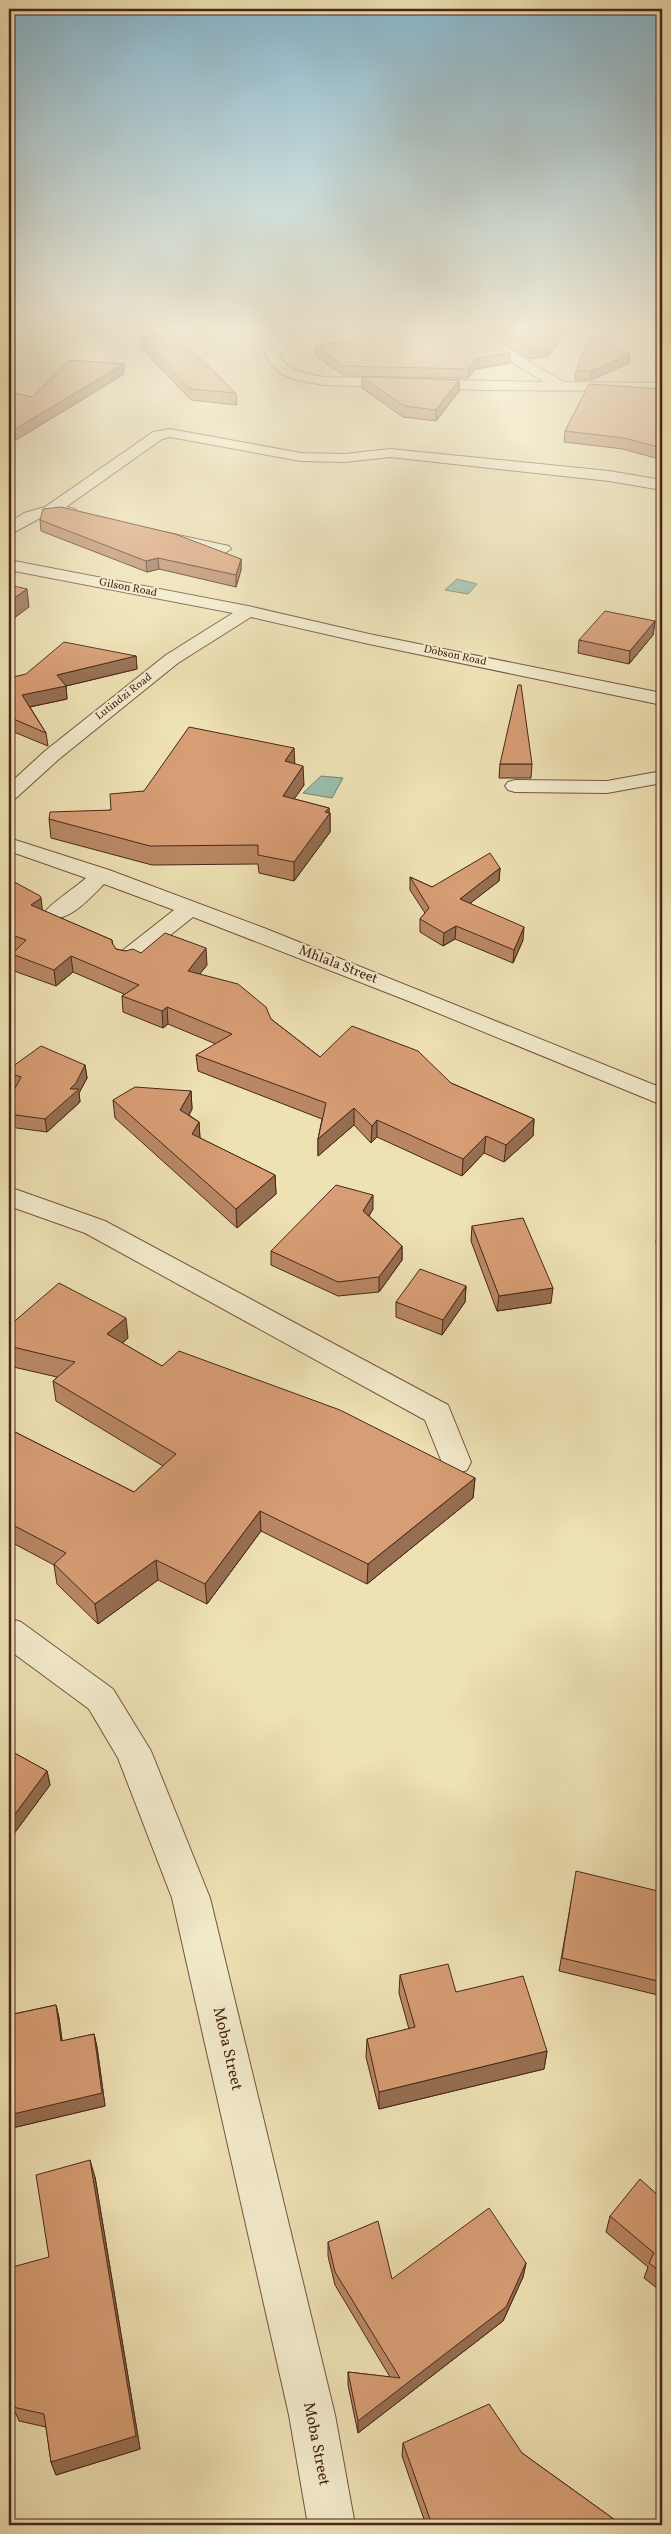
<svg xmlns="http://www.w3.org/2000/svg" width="671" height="2534" font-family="Vollkorn,serif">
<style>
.water{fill:#99bead;stroke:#798172}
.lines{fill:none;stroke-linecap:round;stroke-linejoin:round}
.minor-casing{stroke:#725540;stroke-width:2}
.tertiary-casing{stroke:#725540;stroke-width:2}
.minor{fill:#f4ecce;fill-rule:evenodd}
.tertiary{fill:#f4ecce;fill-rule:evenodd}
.wall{fill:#b98764;stroke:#492619}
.shaded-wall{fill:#966e51;stroke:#492619}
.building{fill:#d79d74;stroke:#492619}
.labels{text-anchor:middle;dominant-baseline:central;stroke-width:4;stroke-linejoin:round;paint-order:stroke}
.far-street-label{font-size:11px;fill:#492619;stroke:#f4ecce}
.street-label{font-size:14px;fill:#492619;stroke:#f4ecce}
.near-street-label{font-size:16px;fill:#492619;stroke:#f4ecce}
</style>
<rect width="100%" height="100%" fill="#eee1b4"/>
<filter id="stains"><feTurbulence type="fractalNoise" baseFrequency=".004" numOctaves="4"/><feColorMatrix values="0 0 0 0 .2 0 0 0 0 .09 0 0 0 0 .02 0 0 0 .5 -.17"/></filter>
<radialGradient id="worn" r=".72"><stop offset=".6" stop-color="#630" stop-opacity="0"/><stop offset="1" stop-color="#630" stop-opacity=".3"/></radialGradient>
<g class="water">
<path d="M457,579L477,584L468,594L445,590Z"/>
<path d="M321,776L343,778L332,798L303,793Z"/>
</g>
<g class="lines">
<g class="minor-casing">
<g id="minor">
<path d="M297,327H311L279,355C288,372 307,374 324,377L544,382L456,327H471L564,382L662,383V391L485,390L324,385L296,380L282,374L271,364L265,354Z"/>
<path d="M170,429L301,453L345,454L390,449L609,471L662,480V490L609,481L390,457L345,462L301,461L170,437L162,439L66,507L75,509L77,512L75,515L42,517L9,535V523L24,513L45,507L153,432Z"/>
<path d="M164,532L229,546L231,549L223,554L158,540L156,537Z"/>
<path d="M662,771V783L607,793L515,792L508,790L505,786L508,782L515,780L607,781Z"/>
<path d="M9,838L109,870L264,928L662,1088V1105L411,1002L193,917L134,964L126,966L118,964L115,959L118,954L174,910L104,884C90,898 69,923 47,918L44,913C51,903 75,888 86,878L9,851Z"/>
<path d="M9,1187L105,1221L448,1405L471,1462L467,1470L456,1474L445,1470L425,1420L85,1233L9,1206Z"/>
<path d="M9,1618L21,1622L113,1689L151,1751L210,1898L335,2415L355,2525H308L289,2415L172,1898L118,1758L89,1709L9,1650Z"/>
</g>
</g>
<g class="tertiary-casing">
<path id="tertiary" d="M9,560L248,606L369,634L662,693V705L369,644L251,617L178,663L59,759L16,798L9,800V784L45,751L166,655L233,613L9,570Z"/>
</g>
<use href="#minor" class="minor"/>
<use href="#tertiary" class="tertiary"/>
</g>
<g class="wall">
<path d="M361,327H468L510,353V363L476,369L468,378L344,376L316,356V346L373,336Z"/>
<path d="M474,327H569V329L548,356L529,359Z"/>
<path d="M140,337L236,393L237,405L191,400L141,348Z"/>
<path d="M629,363L591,380H575L576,371Z"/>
<path d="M124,374L16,440L10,432L9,424V392L32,397Z"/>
<path d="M362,377L459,380V391L436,421L403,417L362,388Z"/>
<path d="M662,389V460L623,449L564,442L565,431Z"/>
<path d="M40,520L241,559V570L236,587L159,569L147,572L41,531Z"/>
<path d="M655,621L653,635L629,664L578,653L579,640Z"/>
<path d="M136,656L137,669L66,686L67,699L30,707L46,733L48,746L9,730V678Z"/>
<path d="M295,764L304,785L294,799L329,808V813H330V832L294,881L259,873L258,864L152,865L51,838L49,819L111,810L144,791Z"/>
<path d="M500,764H532L531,778H499Z"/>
<path d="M500,868L499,881L470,903L523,940L513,963L455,939L443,946L420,932V919L425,913L410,890V877L432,887Z"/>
<path d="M9,879L42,910L112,940L113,945L116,949L125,951L141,953L207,965L199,974L271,1019L320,1057L451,1083L534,1119L533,1136L504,1162L484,1153L462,1176L377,1137L371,1143L354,1125L318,1156V1139L322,1119L198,1071L196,1055L216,1044L168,1024L163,1028L123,1012L122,996L124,994L73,972L56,986L14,971L12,954L14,951L9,949Z"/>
<path d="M85,1065L87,1078L79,1093L80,1102L47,1132L9,1127V1099L15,1087L9,1085V1069Z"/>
<path d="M191,1091L192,1109L189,1115L199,1122L200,1138L275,1175L276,1194L237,1228L115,1118L113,1100Z"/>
<path d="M373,1209L369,1216L402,1246V1260L379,1292L338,1296L271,1265V1251Z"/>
<path d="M662,1223V1246L656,1243L658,1228Z"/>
<path d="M472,1226L551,1303L497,1311L471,1241Z"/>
<path d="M466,1286L465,1302L442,1335L396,1317V1302Z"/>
<path d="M9,1326L128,1338L122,1343L162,1366L475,1478L473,1498L367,1584L261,1531L207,1604L158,1580L98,1624L57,1584L54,1565L9,1541V1429L134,1492L163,1466L56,1401L53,1381L57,1377L9,1366Z"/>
<path d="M9,1750L47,1771L50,1785L13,1835L9,1832Z"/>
<path d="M574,1885L662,1892V1996L559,1971Z"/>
<path d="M400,1975L456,1992L547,2051L544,2069L379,2109L366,2057L367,2039L409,2029L399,1993Z"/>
<path d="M56,2005L59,2018L62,2041L94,2034L97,2047L105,2106L12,2128L9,2127V2015Z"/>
<path d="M95,2177L140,2449L56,2475L51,2462L46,2427L19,2421L13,2407L49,2257Z"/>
<path d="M662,2199V2292L644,2278L648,2267L606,2232L610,2216Z"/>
<path d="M328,2242L392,2279L526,2263L523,2277L503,2321L358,2433L348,2385V2372L390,2377L335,2285L328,2256Z"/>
<path d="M403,2443L522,2453L622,2525H426L402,2456Z"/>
</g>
<g class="shaded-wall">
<path d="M564,327H569V329L548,356L529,359L530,350Z"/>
<path d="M510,353V363L476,369L468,378L469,369L476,359Z"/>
<path d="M630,354L629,363L591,380L592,371Z"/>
<path d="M124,364V374L16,440L15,429Z"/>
<path d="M459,380V391L436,421V410Z"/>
<path d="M158,558L159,569L147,572L146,561Z"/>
<path d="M241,559V570L236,587V575Z"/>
<path d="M27,589L29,607L9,622V602Z"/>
<path d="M655,621L653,635L629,664L630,651Z"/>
<path d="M136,656L137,669L66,686L67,699L24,708L22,695L57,675Z"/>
<path d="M294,748L295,766L285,761Z"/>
<path d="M303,766L304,785L283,815V796Z"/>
<path d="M329,808V814L330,813V832L294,881V862L325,812Z"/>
<path d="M500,868L499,881L459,912L460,899Z"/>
<path d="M41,898L43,915L31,905Z"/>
<path d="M456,926L455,939L443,946L444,933Z"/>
<path d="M524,927L523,940L513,963L514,950Z"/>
<path d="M206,948L207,965L189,988L188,971Z"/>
<path d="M71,956L73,972L56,986L54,970Z"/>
<path d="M167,1007L168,1024L163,1028L162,1011Z"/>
<path d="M85,1065L87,1078L79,1093L80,1102L47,1132L45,1119L70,1089Z"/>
<path d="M191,1091L192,1109L182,1128L180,1110Z"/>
<path d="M354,1108V1125L318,1156V1139Z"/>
<path d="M534,1119L533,1136L504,1162L506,1145Z"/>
<path d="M377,1120V1137L371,1143L372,1126Z"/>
<path d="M199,1122L200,1140L192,1134Z"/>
<path d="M486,1136L484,1153L462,1176L463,1159Z"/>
<path d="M275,1175L276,1194L237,1228L236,1209Z"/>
<path d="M373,1195V1209L363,1225V1211Z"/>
<path d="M402,1246V1260L379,1292V1277Z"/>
<path d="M466,1286L465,1302L442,1335L443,1320Z"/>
<path d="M553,1288L551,1303L497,1311L499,1296Z"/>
<path d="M126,1318L128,1338L109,1355L107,1334Z"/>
<path d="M475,1478L473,1498L367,1584L368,1564Z"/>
<path d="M260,1511L261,1531L207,1604L205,1584Z"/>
<path d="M156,1560L158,1580L98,1624L95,1604Z"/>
<path d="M47,1771L50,1785L13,1835L10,1821Z"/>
<path d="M56,2005L59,2018L64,2054L61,2041Z"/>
<path d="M94,2034L97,2047L105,2106L12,2128L9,2115Z"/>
<path d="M547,2051L544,2069L379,2109V2092Z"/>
<path d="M90,2160L95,2177L140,2449L56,2475L51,2462Z"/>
<path d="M526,2263L523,2277L503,2321L358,2433V2421Z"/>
</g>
<g class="building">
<path d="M374,327H468L510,353L476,359L469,369L344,366L316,346L383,334Z"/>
<path d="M491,327H564L549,347L530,350Z"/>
<path d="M174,333L236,393L190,389L140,337Z"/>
<path d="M591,333L630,354L592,371H576Z"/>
<path d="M70,360L124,364L15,429L9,422L16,414H9V392L32,397Z"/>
<path d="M362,377L459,380L436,410L404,406Z"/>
<path d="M589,384L662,389V448L624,438L565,431Z"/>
<path d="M61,507L175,534L241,559L236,575L158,558L146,561L40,520L43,509Z"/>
<path d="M9,585L27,589L9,602Z"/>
<path d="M605,611L655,621L630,651L579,640Z"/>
<path d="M64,642L136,656L57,675L66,686L22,695L46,733L9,717V678L26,674Z"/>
<path d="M518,685H521L532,764H500Z"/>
<path d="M189,727L294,748L285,761L303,766L283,796L329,808L325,812L330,813L294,862L258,855V845L150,846L49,819L50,812L111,810L110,794L144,791Z"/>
<path d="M490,853L500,868L460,899L524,927L514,950L456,926L444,933L420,919L429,908L410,877L432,887Z"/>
<path d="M9,879L40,896L41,898L31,905L112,940V943L116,949L125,951L133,949L141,953L165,933L206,948L188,971L238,984L266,1007L271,1019L320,1057L352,1026L418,1051L451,1083L534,1119L506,1145L486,1136L463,1159L377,1120L372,1126L354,1108L318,1139L326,1103L196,1055L232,1034L167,1007L162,1011L122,996L139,985L71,956L54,970L12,954L26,940L9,934Z"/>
<path d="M41,1046L85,1065L76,1083L70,1089H79L45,1119L9,1114V1099L21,1077L9,1073V1069Z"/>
<path d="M135,1087L191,1091L180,1110L199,1122L192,1134L275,1175L236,1209L113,1100Z"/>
<path d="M336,1185L373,1195L363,1211L402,1246L379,1277L338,1282L271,1251Z"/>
<path d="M523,1218L553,1288L499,1296L472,1226Z"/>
<path d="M662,1223V1229L658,1228Z"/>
<path d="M420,1269L466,1286L443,1320L396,1302Z"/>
<path d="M59,1283L126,1318L107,1334L162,1366L179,1351L340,1410L475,1478L368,1564L260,1511L205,1584L156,1560L95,1604L54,1564L66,1553L9,1523V1429L134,1492L176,1454L53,1381L75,1362L9,1346V1326Z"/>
<path d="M9,1750L47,1771L10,1821L9,1820Z"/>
<path d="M576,1871L662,1892V1982L562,1958Z"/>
<path d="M448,1964L456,1992L523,1976L547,2051L379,2092L367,2039L415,2027L400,1975Z"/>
<path d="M56,2005L61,2041L94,2034L102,2093L9,2115V2015Z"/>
<path d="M90,2160L136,2436L51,2462L44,2414L13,2407L9,2375V2268L49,2257L36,2175Z"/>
<path d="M640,2179L662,2199V2273L649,2263L654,2253L610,2216Z"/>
<path d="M489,2208L526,2263L506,2307L358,2421L348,2372L400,2378L335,2272L328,2242L378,2221L392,2279Z"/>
<path d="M489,2404L522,2453L622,2525H432L403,2443Z"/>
</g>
<linearGradient id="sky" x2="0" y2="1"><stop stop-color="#88b8d0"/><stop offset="0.48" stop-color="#f7f2dd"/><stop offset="1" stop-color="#f7f2dd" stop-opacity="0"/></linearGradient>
<rect width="671" height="682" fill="url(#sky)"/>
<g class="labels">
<g class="far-street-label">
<text transform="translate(128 588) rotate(11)">Gilson Road</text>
<text transform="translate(455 656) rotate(12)">Dobson Road</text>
<text transform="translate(124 697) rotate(-38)">Lutindzi Road</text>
</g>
<g class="street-label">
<text transform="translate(338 965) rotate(21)">Mhlala Street</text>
</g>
<g class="near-street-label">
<text transform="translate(227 2049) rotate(77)">Moba Street</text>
<text transform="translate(316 2444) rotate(79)">Moba Street</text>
</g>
</g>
<rect width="671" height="2534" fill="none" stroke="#eee1b4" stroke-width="30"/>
<rect x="10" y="10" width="651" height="2514" fill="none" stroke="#492619" stroke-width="2.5"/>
<rect x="15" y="15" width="641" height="2504" fill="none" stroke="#492619"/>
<rect width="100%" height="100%" filter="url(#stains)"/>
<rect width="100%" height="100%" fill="url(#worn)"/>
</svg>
